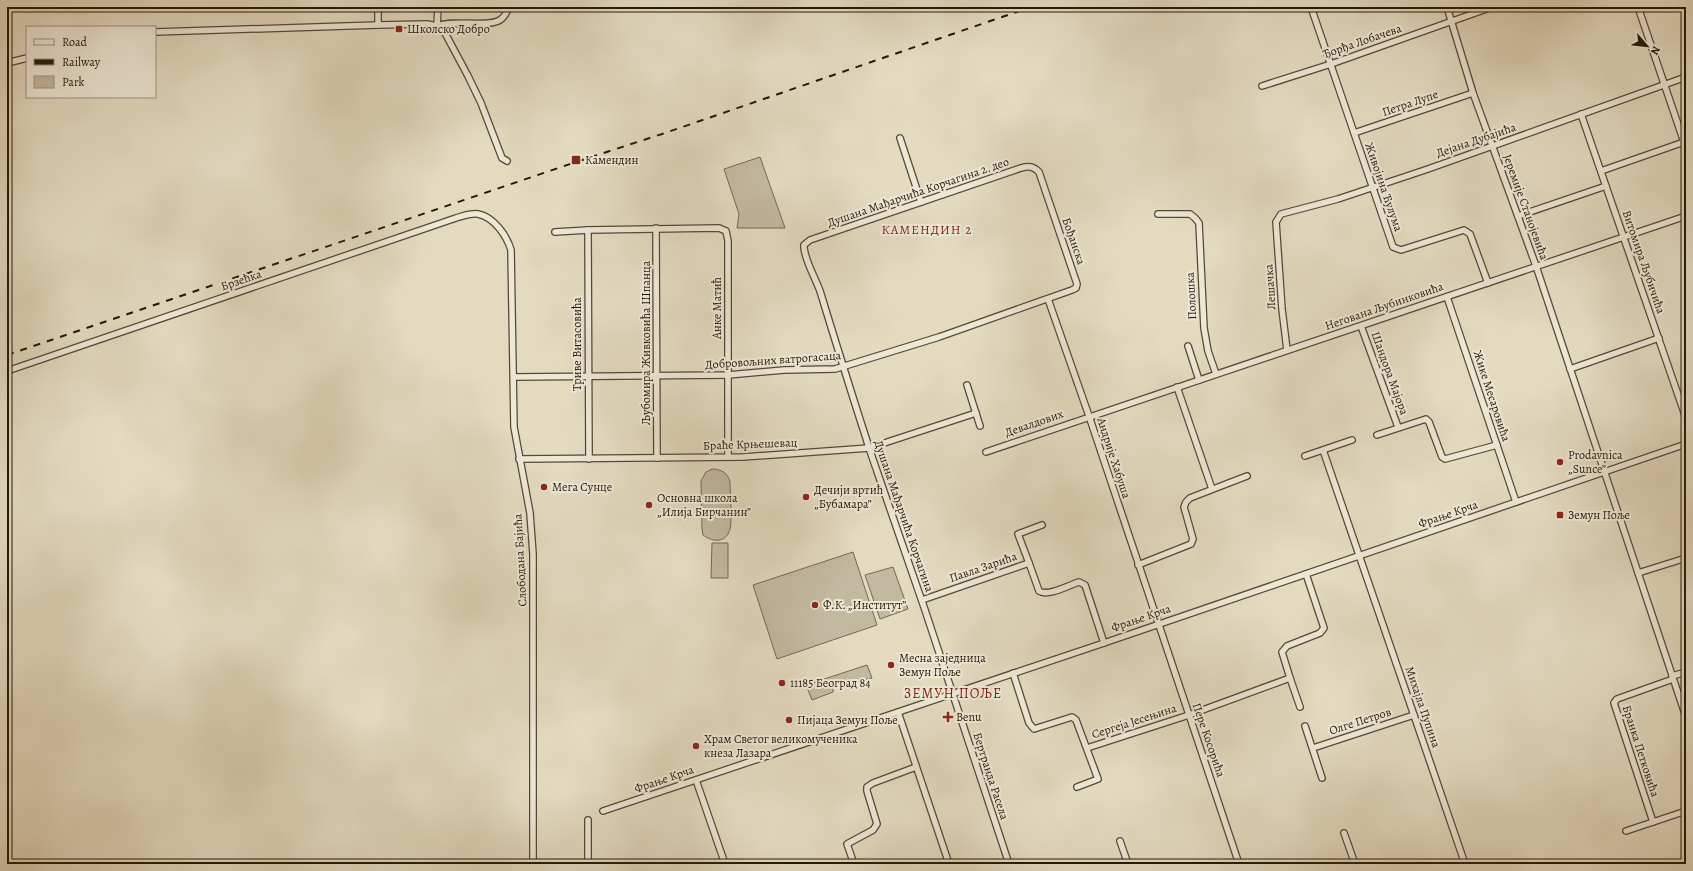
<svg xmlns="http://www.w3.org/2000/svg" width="1693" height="871" font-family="Alegreya,serif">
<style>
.green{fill:#c3b9a1;stroke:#746854}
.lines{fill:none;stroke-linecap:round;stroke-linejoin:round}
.minor-casing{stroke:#544836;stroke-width:8}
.minor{stroke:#ede7d6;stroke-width:5.5}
.rail{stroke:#241808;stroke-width:2;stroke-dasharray:7 7;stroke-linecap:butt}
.poi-dot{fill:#8f2418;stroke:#ede7d6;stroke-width:1.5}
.labels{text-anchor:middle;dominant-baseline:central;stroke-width:4;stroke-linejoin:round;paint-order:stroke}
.poi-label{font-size:12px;fill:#241808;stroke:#ede7d6;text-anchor:start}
.street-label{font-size:12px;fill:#241808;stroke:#ede7d6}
.neighbourhood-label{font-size:13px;letter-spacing:1px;fill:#7a1f14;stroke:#ede7d6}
.quarter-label{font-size:14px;letter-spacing:1px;fill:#7a1f14;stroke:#ede7d6}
</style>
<rect width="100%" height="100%" fill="#e3dac0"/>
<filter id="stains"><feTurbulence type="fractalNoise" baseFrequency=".005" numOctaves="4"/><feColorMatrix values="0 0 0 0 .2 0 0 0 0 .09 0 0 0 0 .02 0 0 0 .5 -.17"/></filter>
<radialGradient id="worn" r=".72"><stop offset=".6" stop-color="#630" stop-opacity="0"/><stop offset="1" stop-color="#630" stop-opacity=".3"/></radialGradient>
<g class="green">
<path d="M760,157L785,228H737L739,214L724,169Z"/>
<path d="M712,469C721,469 728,473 730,482C730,493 733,525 729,532C724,544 711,541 703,535L702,528L701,481L706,472Z"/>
<path d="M712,543H728V578H711Z"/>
<path d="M853,552L877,625L777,659L753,585Z"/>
<path d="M893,567L908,609L880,619L865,575Z"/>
<path d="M867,665L872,678L833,687V692L812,700L806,685Z"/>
</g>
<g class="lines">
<g class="minor-casing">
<g id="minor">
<path d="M378,7V25"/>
<path d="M1311,7L1393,247L1401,250L1464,230L1470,234L1488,283"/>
<path d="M1447,7L1473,93L1536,266L1686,717"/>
<path d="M1638,7L1686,148"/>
<path d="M437,26C454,19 487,28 500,20C505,17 507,12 509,7"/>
<path d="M437,26L438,7"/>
<path d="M155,32L378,25L427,24L437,26L445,33L468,76L481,103L502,158L507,161"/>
<path d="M7,63L27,58"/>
<path d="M1262,86L1331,64L1492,7"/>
<path d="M1581,114L1686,418"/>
<path d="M1354,133L1473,93"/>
<path d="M900,138L921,202"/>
<path d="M1601,171L1684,142"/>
<path d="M1158,214H1190L1195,218L1199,223L1204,328L1208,351L1216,374"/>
<path d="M1518,216L1606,186"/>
<path d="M656,228L657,458"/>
<path d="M588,230L589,459"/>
<path d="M555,232L588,230L719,228L726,231L728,241V457"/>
<path d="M1447,297L1516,502"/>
<path d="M1048,299L1089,416L1239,864"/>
<path d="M1361,326L1398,427"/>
<path d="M1188,346L1199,380"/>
<path d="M1287,350L1282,309L1276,222L1281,214L1338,199L1428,169L1686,77"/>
<path d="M1570,369L1659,338"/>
<path d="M7,371L456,218C463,216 471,213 478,214C494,217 507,236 511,250L514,427L530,513L533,554V864"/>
<path d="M514,377L728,375L784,370L835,369L939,337L1072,290L1076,288L1077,284L1039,172C1033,166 1029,166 1021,168L810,240L804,245V248C806,263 815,277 820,291C835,340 850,389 866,438L869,448L925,610L1009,864"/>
<path d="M967,385L980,426"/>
<path d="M1177,387L1212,489"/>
<path d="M1377,435L1426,419L1429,422L1442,457L1445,459L1497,445"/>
<path d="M1323,450L1465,864"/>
<path d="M986,452L1686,216"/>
<path d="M1305,456L1352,440"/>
<path d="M519,459L743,457L869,448L976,413"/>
<path d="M1029,563L1018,534L1042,525"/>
<path d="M1138,565L1191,544L1193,539L1184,507L1186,502L1190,498L1247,476"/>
<path d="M1638,573L1686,558"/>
<path d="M922,600L1029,563L1039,591C1048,597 1069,585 1079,582L1085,585L1104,643"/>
<path d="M1013,673L1029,723L1034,729L1072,717L1076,720L1098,779L1077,787"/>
<path d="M1672,676L1686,672"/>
<path d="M1290,678L1300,707"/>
<path d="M898,712L949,864"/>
<path d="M1305,726L1322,778"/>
<path d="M1087,748L1189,715L1290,678L1282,652L1287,646L1320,633L1324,628L1306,574"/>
<path d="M1313,748L1414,715"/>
<path d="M696,780L725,864"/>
<path d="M603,811L1104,643L1686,444"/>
<path d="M1653,822L1614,703L1617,699L1673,679"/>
<path d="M1626,831L1686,811"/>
<path d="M1344,833L1355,864"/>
<path d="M1120,841L1128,864"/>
<path d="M588,864V820"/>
<path d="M854,864L847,844L873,830L877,824L867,791V787L873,783L916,767"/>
<path d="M1118,864L1127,861"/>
</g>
</g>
<use href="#minor" class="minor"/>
<path class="rail" d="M7,355L579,161L662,134L1031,7"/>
</g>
<g class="poi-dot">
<rect x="395" y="25" width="8" height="8" rx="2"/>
<rect x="571" y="155" width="10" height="10" rx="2"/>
<circle cx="1560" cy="462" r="4"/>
<circle cx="544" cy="487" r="4"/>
<circle cx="806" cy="497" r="4"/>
<circle cx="649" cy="505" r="4"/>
<rect x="1556" y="511" width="8" height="8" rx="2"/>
<circle cx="815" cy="605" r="4"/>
<circle cx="891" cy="665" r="4"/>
<circle cx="782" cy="683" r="4"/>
<path d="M946 711h4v4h4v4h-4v4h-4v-4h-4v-4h4z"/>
<circle cx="789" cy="720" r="4"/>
<circle cx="696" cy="746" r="4"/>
</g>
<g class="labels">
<g class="poi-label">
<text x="407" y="29">Школско Добро</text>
<text x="585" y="160">Камендин</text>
<text x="1568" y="455">Prodavnica<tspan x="1568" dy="14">„Sunce”</tspan></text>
<text x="552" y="487">Мега Сунце</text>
<text x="814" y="490">Дечији вртић<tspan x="814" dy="14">„Бубамара”</tspan></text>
<text x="657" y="498">Основна школа<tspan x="657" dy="14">„Илија Бирчанин”</tspan></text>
<text x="1568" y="515">Земун Поље</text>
<text x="823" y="605">Ф.К. „Институт”</text>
<text x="899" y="658">Месна заједница<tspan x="899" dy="14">Земун Поље</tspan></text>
<text x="790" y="683">11185 Београд 84</text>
<text x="956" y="717">Benu</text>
<text x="797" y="720">Пијаца Земун Поље</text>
<text x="704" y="739">Храм Светог великомученика<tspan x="704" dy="14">кнеза Лазара</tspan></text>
</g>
<g class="street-label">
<text transform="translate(1362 41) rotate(-19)">Ђорђа Лобачева</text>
<text transform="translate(1410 103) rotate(-19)">Петра Лупе</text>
<text transform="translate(1476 140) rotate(-19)">Дејана Дубајића</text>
<text transform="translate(1384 187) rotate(71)">Живојина Ћулума</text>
<text transform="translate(918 192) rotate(-19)">Душана Мађарчића Корчагина 2. део</text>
<text transform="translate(1526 207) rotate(70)">Јеремије Станојевића</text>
<text transform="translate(1074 241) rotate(71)">Бођанска</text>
<text transform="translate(1644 262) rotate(71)">Витомира Љубичића</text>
<text transform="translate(241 280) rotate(-19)">Брзећка</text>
<text transform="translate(1270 287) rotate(-94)">Лешачка</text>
<text transform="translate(1191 296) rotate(-93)">Полошка</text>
<text transform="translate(1384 306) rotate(-19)">Негована Љубинковића</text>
<text transform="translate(717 308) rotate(-90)">Анке Матић</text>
<text transform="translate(646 343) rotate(-90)">Љубомира Живковића Шпанца</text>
<text transform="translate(577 344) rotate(-90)">Триве Витасовића</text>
<text transform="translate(773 360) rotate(-4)">Добровољних ватрогасаца</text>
<text transform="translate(1390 373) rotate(70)">Шандора Мајора</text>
<text transform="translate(1492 396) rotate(72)">Жике Месаровића</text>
<text transform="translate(1034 423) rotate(-19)">Девалдових</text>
<text transform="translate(750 444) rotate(-2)">Браће Крњешевац</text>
<text transform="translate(1114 458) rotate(72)">Андрије Хабуша</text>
<text transform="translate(1448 514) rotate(-19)">Фрање Крча</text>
<text transform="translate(904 516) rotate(71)">Душана Мађарчића Корчагина</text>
<text transform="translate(520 560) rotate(-93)">Слободана Бајића</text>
<text transform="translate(983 567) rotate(-19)">Павла Зарића</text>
<text transform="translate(1141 618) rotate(-19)">Фрање Крча</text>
<text transform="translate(1423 707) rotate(71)">Михајла Пупина</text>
<text transform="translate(1134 721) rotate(-18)">Сергеја Јесењина</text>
<text transform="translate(1360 721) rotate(-18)">Олге Петров</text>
<text transform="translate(1209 740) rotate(71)">Пере Косорића</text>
<text transform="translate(1641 751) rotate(72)">Бранка Петковића</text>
<text transform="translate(991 776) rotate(72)">Бертранда Расела</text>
<text transform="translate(664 779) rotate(-19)">Фрање Крча</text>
</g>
<g class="neighbourhood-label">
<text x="927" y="229">КАМЕНДИН 2</text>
</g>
<g class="quarter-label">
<text x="953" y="693">ЗЕМУН ПОЉЕ</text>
</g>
</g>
<rect width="1693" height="871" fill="none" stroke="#e3dac0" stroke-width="24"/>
<rect x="8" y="8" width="1677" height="855" fill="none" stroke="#241808" stroke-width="2"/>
<rect x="12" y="12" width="1669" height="847" fill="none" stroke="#241808"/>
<rect x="26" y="26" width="130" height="72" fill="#ede7d6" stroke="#9d9484"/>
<rect x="34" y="39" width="20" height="6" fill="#ede7d6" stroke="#9d9484"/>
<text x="62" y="46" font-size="12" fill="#241808">Road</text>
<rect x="34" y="59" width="20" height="6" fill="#241808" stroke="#9d9484"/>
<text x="62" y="66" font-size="12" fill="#241808">Railway</text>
<rect x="34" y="76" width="20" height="12" fill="#c3b9a1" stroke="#9d9484"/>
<text x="62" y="86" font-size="12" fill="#241808">Park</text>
<g transform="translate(1647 46) rotate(118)" stroke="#ede7d6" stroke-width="3" paint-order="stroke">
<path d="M0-3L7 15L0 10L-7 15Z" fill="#241808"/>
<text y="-6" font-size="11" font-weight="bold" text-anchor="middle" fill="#241808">N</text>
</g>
<rect width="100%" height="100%" filter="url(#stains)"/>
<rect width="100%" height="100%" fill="url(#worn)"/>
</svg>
